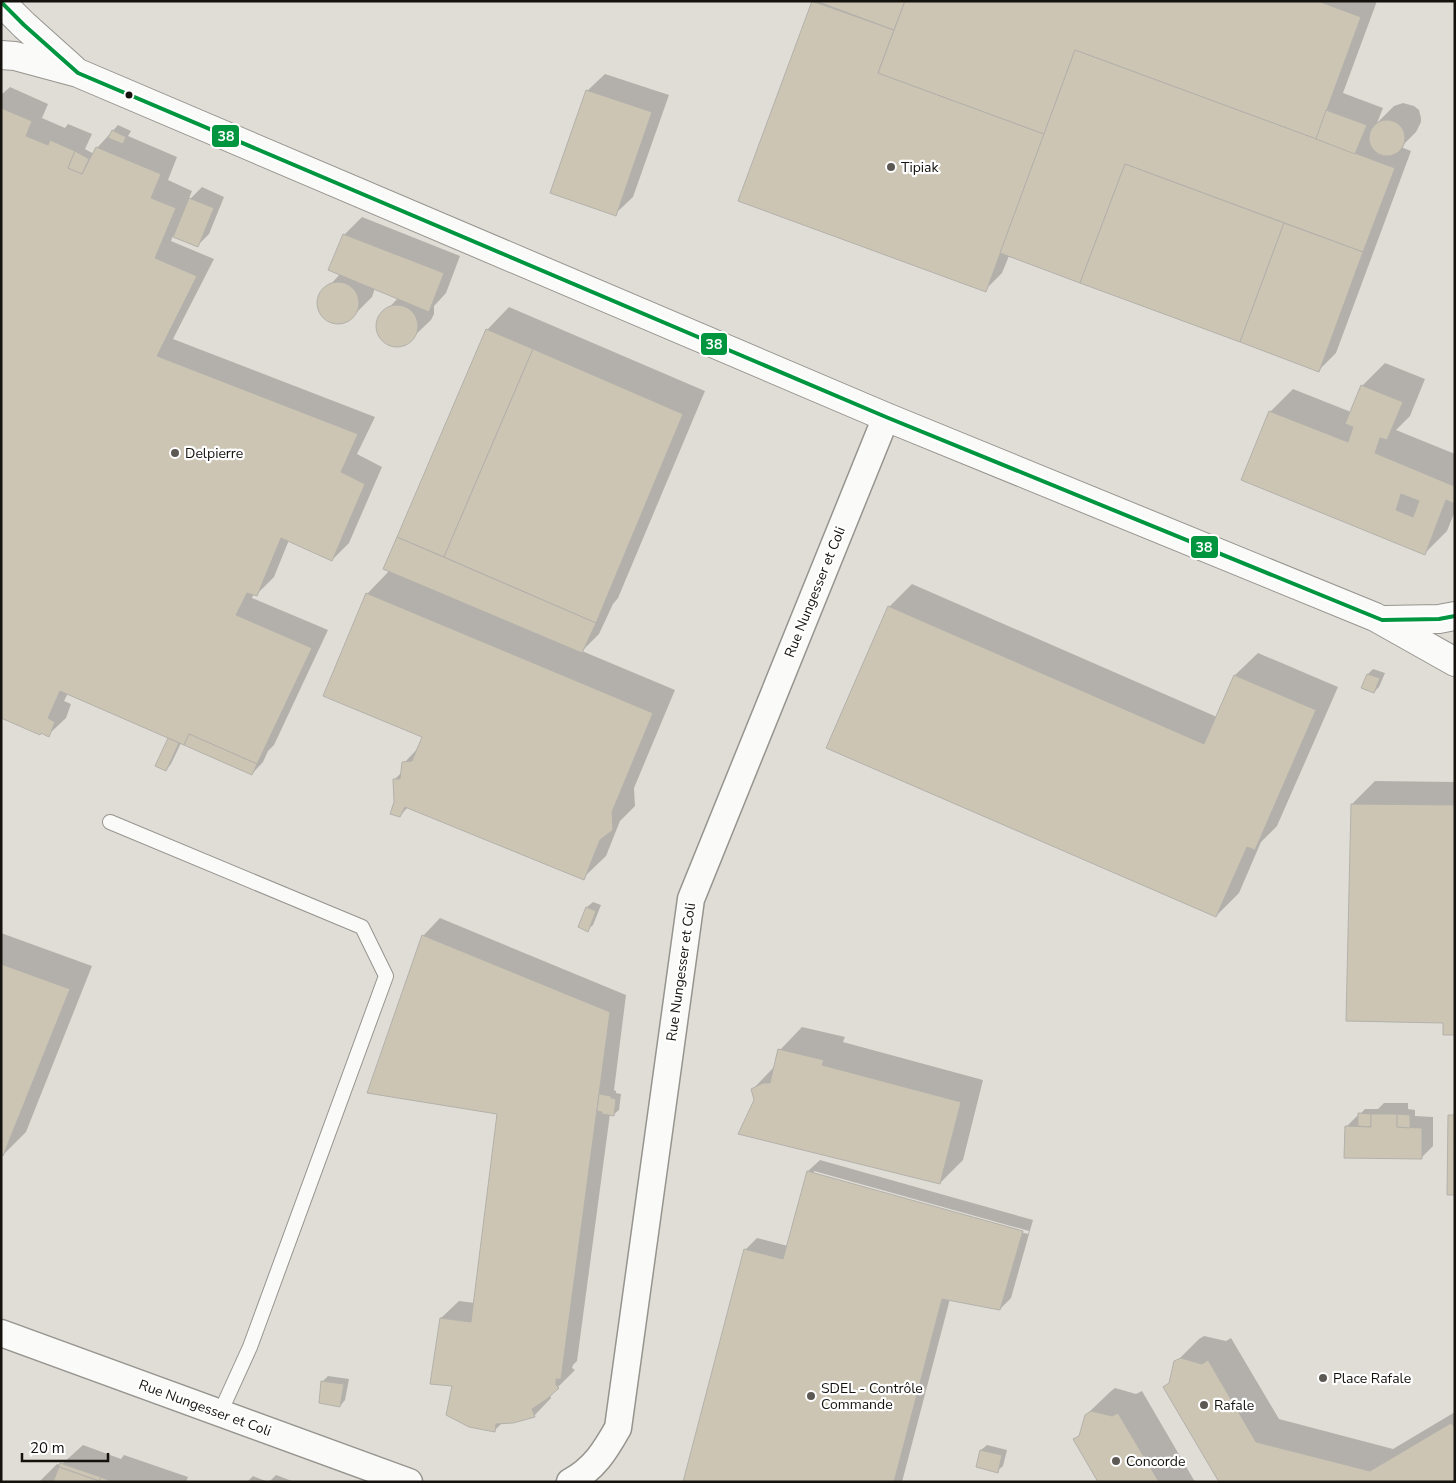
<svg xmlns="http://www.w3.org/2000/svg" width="1456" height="1483" font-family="'Nunito Sans',sans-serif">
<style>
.shadow{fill:#0003;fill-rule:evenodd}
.building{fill:#cdc5b3;stroke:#b3b1ac;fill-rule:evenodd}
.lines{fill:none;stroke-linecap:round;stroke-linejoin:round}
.service-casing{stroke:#96948e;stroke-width:16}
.minor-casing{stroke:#96948e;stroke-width:29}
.tertiary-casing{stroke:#96948e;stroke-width:30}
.service{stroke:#fafaf9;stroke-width:14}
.minor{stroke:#fafaf9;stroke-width:26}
.tertiary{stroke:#fafaf9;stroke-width:28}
.bus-1-casing{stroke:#fff;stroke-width:8}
.bus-1{stroke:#009640;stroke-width:4}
.bus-dot{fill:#15120e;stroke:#fff;stroke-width:2}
.poi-dot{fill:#5c5954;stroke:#fff;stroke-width:2}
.labels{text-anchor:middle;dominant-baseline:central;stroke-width:4.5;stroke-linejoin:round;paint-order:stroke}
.poi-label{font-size:14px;fill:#15120e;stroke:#fff;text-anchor:start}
.street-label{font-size:14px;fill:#15120e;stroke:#fff}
.line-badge{stroke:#fff;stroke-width:2}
.badge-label{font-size:14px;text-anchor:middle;font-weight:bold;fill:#fff}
</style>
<rect width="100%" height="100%" fill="#e0ddd6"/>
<g class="shadow">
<path d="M814,1H1377L1343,93L1383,108L1377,123L1394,106L1403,103L1414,106L1419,110L1421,118V122L1416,132L1401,147L1411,151L1336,353L1319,370L1009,256L1002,273L985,290L740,200Z"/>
<path d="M605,74L669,95L633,197L615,214L587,91Z"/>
<path d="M10,87L48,104L42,118L65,128L68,124L92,134L85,149L94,154L97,148L118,125L131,131L128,136L177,157L168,180L192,191L188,201L202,187L224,197L209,234L197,246L173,236L171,241L214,259L173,339L375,417L357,454L382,467L349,543L332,560L289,540L274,577L257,594L254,593L252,598L328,630L274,745L268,751L263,762L252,774L181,743L171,764L166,770L169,738L68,693L64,701L71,704L66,718L48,735L1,717V95Z"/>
<path d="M362,217L460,256L446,293L434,306V314L431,320L413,337L402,345L396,346L390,344L380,336L378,330V323L380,317L398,298L375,288L372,297L354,315L349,319L337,323L331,322L325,318L319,307V301L321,295L340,274L344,235Z"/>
<path d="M509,307L705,391L618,598L613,604L599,634L582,651L675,690L634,788L635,806L620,821L606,856L583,878L408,807L400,816L395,802L394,780L402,772L404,763L419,747L424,736L367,594L390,570L385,568L487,330Z"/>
<path d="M1385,363L1425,379L1410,416L1396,430L1455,454V511L1447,531L1424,554L1270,412L1293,389L1351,412L1362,386Z"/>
<path d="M912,584L1217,717L1235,675L1258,653L1338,687L1277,826L1261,842L1239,893L1216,916L889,607Z"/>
<path d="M1373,669L1385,673L1379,687L1374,692L1362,688L1368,674Z"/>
<path d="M1375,781L1455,782V1034L1352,804Z"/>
<path d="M593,902L601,905L593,925L587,930L580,927L587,907Z"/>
<path d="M440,918L626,995L614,1090L616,1091V1093L621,1094L619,1110L613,1115L610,1114L577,1361L573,1365L572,1368L575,1370L550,1395L551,1398L534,1416L502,1423L494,1431L454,1385L441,1318L459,1301L475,1303L499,1113L423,936Z"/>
<path d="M1,933L92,966L26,1132L3,1155L1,1154Z"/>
<path d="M802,1027L845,1037L843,1042L983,1080L963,1160L940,1183L755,1101L753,1089L775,1066L780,1050Z"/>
<path d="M1384,1103H1408V1109L1415,1110V1116L1433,1117V1146L1422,1157L1346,1127L1358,1115H1359L1365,1109H1378Z"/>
<path d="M820,1160L1033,1220L1011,1298L1000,1309L950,1299L902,1482H684L745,1250L757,1238L788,1246L808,1171ZM814,1171L1029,1231L1028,1234L814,1174Z"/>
<path d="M1204,1336L1226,1341L1231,1338L1279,1419L1393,1449L1455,1412V1480L1451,1482H1220L1165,1387L1171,1381L1176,1362L1199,1339Z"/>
<path d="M328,1376L349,1379L345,1400L340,1406L322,1382Z"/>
<path d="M1115,1388L1136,1394L1142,1391L1195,1482H1100L1075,1440L1081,1433L1086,1415L1110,1392Z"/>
<path d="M83,1445L121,1459L124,1455L188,1477L186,1482H39L57,1464L61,1465Z"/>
<path d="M987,1445L1007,1450L1003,1466L997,1471L981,1450Z"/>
<path d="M276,1475L292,1481V1482H269Z"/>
<path d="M253,1476L268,1482H247Z"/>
</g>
<g class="building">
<path d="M812,1L894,30L878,73L1044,134L986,292L738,201Z"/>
<path d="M816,1H905L894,30Z"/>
<path d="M905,1H1318L1361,17L1316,139L1075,50L1044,134L878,73Z"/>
<path d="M1075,50L1395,168L1363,252L1125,164L1080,283L1000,253Z"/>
<path d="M586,90L652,112L616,216L550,193Z"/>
<path d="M1,108L32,121L26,136L48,145L50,140L75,151L68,168L82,174L96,147L161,174L151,198L176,208L155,258L197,276L157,356L358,434L341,472L365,484L332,561L281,538L257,596L247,593L236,615L312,648L257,764L189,734L184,745L60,691L48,718L55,722L49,737L41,733L40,735L1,718Z"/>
<path d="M1326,110L1367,125L1355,154L1316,139Z"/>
<circle cx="1387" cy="138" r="18"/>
<path d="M112,130L126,137L123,144L108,138Z"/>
<path d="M75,151L89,159L82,174L68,168Z"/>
<path d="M1125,164L1284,223L1240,342L1080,283Z"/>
<path d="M189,198L214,208L198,247L173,237Z"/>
<path d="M1284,223L1363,252L1319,372L1240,342Z"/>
<path d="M343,234L444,273L429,312L328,270Z"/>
<circle cx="338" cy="303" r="21"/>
<circle cx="397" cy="326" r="21"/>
<path d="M486,329L533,349L444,557L397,537Z"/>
<path d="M533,349L683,414L596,623L444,557Z"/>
<path d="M1361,385L1403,402L1387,440L1380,438L1375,453L1454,486L1455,483V504L1446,500L1425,555L1241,480L1269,411L1348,442L1353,427L1345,424ZM1401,494L1419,501L1413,517L1396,510Z"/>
<path d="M397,537L596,623L582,653L383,569Z"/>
<path d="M366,593L653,713L612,812L613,830L600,840L584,880L405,807L400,817L390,814L394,802L393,779H400L402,762L412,761L422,737L323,696Z"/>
<path d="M888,606L1204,744L1234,675L1316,710L1255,850L1247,847L1216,917L826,748Z"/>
<path d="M1367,674L1380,678L1374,693L1361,688Z"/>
<path d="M189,734L257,764L252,775L184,745Z"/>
<path d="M168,738L179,743L166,771L155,766Z"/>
<path d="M1351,804L1455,805V1035H1443V1023L1346,1021Z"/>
<path d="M586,907L596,911L588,932L578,927Z"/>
<path d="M422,935L610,1012L561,1379H556V1385L559,1388L547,1399L532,1409L535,1417L513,1423L496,1424L495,1432L469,1427L446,1415L452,1386L430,1384L440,1318L471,1322L497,1114L367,1093Z"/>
<path d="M1,964L70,989L3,1156L1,1155Z"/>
<path d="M778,1049L824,1060L822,1065L961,1102L940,1184L738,1134L754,1100L751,1089L763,1083H770Z"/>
<path d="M599,1094L611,1096V1098L616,1099L614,1116L602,1114V1112L597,1111Z"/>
<path d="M1358,1113L1371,1114V1127L1358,1126Z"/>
<path d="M1371,1114H1397V1127L1422,1128V1159L1344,1158L1345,1126L1371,1127Z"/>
<path d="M1397,1114L1410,1115V1128L1397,1127Z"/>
<path d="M1448,1115H1455V1195H1447Z"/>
<path d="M807,1171L1023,1231L1000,1310L942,1299L894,1482H683L744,1249L783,1259Z"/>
<path d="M1181,1358L1202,1364L1208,1360L1256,1442L1370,1471L1451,1423L1455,1428V1481L1219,1482L1163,1387L1169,1383L1174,1361Z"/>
<path d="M321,1381L344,1384L340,1407L319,1403Z"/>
<path d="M1091,1411L1112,1416L1118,1413L1159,1482H1098L1073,1439L1079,1436L1085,1415Z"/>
<path d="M980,1450L1002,1455L998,1473L976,1467Z"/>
<path d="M60,1463L101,1477L99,1481L59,1467Z"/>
<path d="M59,1467L99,1481L101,1477L113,1482H53Z"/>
</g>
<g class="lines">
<g class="service-casing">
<path id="service" d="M110,822L362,927L386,976L250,1347L220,1413"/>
</g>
<g class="minor-casing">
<g id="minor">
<path d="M1,1333L409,1482"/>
<path d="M570,1482C594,1469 605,1451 618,1428L691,899L886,417"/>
</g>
</g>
<g class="tertiary-casing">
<g id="tertiary">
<path d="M1,2L24,25L73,69"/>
<path d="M1,55L15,56L78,73L886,417L1375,617L1455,662"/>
<path d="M1384,620L1439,619L1455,616"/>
</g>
</g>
<use href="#service" class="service"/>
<use href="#minor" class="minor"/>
<use href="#tertiary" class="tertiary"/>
<g class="bus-1-casing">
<path id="bus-1" d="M1,2L24,25L78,73L886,417L1382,620L1439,619L1455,616"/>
</g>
<use href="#bus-1" class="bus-1"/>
</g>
<circle class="bus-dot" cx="129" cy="95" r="4.5"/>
<g class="poi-dot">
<circle cx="891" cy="167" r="5"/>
<circle cx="175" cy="453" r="5"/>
<circle cx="1323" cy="1378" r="5"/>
<circle cx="811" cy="1396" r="5"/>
<circle cx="1204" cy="1405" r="5"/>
<circle cx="1116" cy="1461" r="5"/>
</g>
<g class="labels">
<g class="poi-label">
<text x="901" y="167">Tipiak</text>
<text x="185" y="453">Delpierre</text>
<text x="1333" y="1378">Place Rafale</text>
<text x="821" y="1388">SDEL - Contrôle<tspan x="821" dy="16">Commande</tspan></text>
<text x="1214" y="1405">Rafale</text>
<text x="1126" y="1461">Concorde</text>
</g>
<g class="street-label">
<text transform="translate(815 592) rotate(-68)">Rue Nungesser et Coli</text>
<text transform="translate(681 972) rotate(-82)">Rue Nungesser et Coli</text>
<text transform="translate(205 1408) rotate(20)">Rue Nungesser et Coli</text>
</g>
</g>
<g class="line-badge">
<rect x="211" y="124" width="29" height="24" rx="5" fill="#009640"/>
<rect x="700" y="332" width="28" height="24" rx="5" fill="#009640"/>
<rect x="1190" y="535" width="29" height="24" rx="5" fill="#009640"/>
</g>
<g class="badge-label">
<text x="226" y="141">38</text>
<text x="714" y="349">38</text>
<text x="1204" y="552">38</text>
</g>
<rect width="1456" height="1483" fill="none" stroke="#15120e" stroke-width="5"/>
<path d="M22 1453v8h86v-8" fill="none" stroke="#15120e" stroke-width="2.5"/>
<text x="30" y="1453" font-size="15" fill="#15120e" stroke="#ffffff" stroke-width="4" paint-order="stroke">20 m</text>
</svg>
